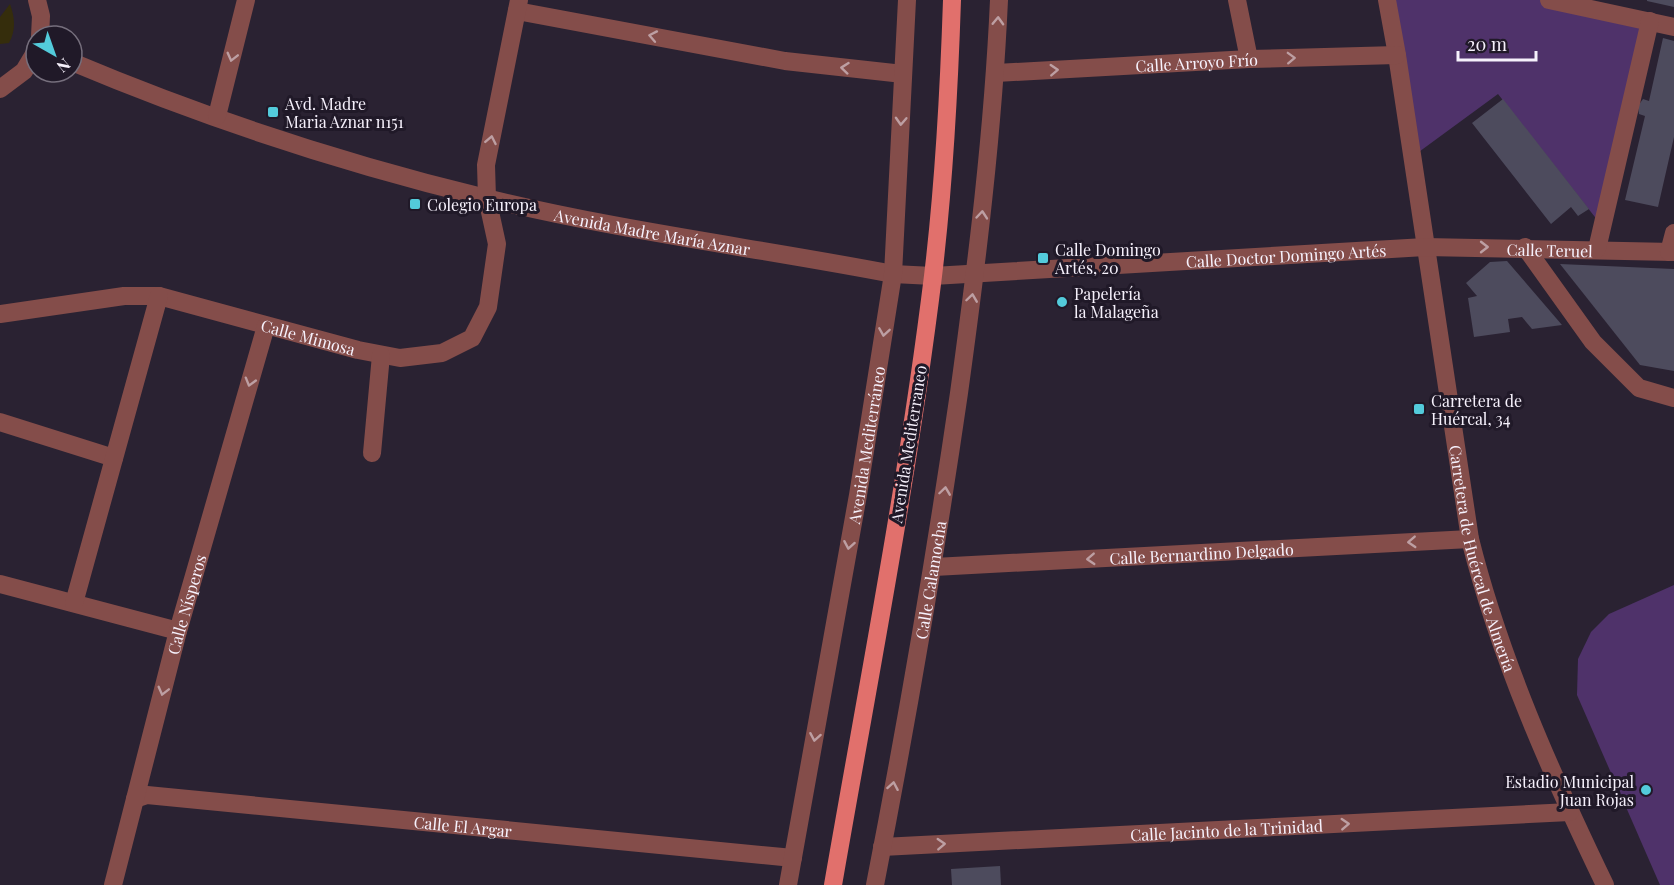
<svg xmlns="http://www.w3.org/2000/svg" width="1674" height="885" font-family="'Playfair Display',serif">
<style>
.green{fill:#4f326a}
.sand{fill:#352d0c}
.building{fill:#4d4b5d}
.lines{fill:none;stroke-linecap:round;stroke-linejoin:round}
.minor{stroke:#844d4a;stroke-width:18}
.major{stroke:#e1706c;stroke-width:18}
.oneway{stroke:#bd9fa3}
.poi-dot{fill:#53cbdb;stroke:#201928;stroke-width:2}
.labels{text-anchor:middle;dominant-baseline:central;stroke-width:6;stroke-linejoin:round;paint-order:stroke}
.street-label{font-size:16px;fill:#f6f1fc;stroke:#201928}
.poi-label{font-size:16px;fill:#f6f1fc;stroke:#201928;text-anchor:start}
</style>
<rect width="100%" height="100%" fill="#2a2232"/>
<g class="green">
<path d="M1387,0H1549L1650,21L1602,226L1498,94L1412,157Z"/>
<path d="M1674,585V885H1660L1577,695L1578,659L1591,632L1609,614Z"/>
</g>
<path class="sand" d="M10,4C15,18 16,30 9,43L0,44V17Z"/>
<g class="building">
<path d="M1647,0H1674V7L1647,1Z"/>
<path d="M1663,38L1674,41V137L1658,207L1625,200L1645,116L1639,114L1638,106L1643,99L1649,101Z"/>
<path d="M1503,99L1589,209L1578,216L1571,207L1551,224L1472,123Z"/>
<path d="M1507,261L1562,325L1532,329L1522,317L1508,319L1510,332L1474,337L1468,298L1477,296L1466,283L1490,262Z"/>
<path d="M1560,264L1674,269V371L1640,365Z"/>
<path d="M1000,866L1001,885H952L951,869Z"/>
</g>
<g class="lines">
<g class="minor">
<path d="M37,0L41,16L40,36"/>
<path d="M1237,0L1249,59"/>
<path id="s1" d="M1387,0L1397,55L1470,539C1500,659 1551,773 1605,885"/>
<path d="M1549,0L1674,27"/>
<path d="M517,11L785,61L903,74"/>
<path id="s2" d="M72,62C205,118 346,164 486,198C620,231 758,248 893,274L933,276L1425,247L1674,252"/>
<path id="s3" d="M996,73L1249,59L1397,55"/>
<path d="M0,89L24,71L36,51"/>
<path d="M217,116L246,0"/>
<path d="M1525,247L1593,342L1639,388L1674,398"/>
<path d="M1597,249L1650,21"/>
<path d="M1669,252L1674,233"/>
<path id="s4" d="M0,314L124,296H159L358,350L400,358L442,353L472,338L488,307L497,244L487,198L486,165L519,0"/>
<path d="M0,422L114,458"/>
<path d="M372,453L381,355"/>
<path id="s5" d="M934,567L1470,539"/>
<path d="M0,584L178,631"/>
<path d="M74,603L159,296"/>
<path id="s6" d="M135,799L147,795L793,858"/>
<path id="s7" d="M882,847L1570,812"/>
<path id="s8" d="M113,885L178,631L266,326"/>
<path id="s9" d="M788,885L858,495L893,274L907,0"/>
<path id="s10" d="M875,885C907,721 935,558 959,393C977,262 993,132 999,0"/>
</g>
<path class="major" d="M833,885C868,683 908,480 933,276C944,184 949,92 952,0"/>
</g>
<defs><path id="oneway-chevron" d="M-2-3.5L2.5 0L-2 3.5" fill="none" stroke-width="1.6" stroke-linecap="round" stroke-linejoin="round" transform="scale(1.5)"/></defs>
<g class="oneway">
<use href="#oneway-chevron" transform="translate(998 21) rotate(-88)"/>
<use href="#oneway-chevron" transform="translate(653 36) rotate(-169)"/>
<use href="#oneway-chevron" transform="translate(232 57) rotate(104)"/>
<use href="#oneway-chevron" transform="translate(1291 58) rotate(-2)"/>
<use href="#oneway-chevron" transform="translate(845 68) rotate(-174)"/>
<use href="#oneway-chevron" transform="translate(1054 70) rotate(-3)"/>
<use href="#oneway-chevron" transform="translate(901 121) rotate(93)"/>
<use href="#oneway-chevron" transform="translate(491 140) rotate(-79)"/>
<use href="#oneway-chevron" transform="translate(982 215) rotate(-85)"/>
<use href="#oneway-chevron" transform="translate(1484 247)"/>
<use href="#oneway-chevron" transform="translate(972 298) rotate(-82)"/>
<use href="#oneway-chevron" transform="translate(884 332) rotate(99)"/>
<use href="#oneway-chevron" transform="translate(250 382) rotate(106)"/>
<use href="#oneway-chevron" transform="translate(945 491) rotate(-82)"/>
<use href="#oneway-chevron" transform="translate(1412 542) rotate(177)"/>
<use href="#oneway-chevron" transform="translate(849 545) rotate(100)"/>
<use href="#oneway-chevron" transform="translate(1091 559) rotate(177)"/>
<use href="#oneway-chevron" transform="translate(163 691) rotate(104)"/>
<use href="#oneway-chevron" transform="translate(815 737) rotate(100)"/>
<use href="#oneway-chevron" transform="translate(893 786) rotate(-80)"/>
<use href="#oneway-chevron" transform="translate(1345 824) rotate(-3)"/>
<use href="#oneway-chevron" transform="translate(941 844) rotate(-3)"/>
</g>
<g class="poi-dot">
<rect x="267" y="106" width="12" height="12" rx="3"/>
<rect x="409" y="198" width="12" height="12" rx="3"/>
<rect x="1037" y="252" width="12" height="12" rx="3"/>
<circle cx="1062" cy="302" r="6"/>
<rect x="1413" y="403" width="12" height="12" rx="3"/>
<circle cx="1646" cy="790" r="6"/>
</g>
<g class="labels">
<g class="street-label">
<text stroke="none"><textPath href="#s3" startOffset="201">Calle Arroyo Frío</textPath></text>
<text stroke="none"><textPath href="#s2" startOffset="606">Avenida Madre María Aznar</textPath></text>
<text stroke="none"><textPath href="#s2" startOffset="1508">Calle Teruel</textPath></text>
<text stroke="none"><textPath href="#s2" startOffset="1244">Calle Doctor Domingo Artés</textPath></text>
<text stroke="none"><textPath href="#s4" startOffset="315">Calle Mimosa</textPath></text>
<text transform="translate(908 444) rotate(-81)">Avenida Mediterraneo</text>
<text stroke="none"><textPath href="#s9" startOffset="447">Avenida Mediterráneo</textPath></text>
<text stroke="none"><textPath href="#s5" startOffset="268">Calle Bernardino Delgado</textPath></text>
<text stroke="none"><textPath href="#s1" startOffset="567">Carretera de Huércal de Almería</textPath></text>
<text stroke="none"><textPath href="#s10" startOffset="310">Calle Calamocha</textPath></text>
<text stroke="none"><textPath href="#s8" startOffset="290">Calle Nísperos</textPath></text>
<text stroke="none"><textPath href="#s6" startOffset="330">Calle El Argar</textPath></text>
<text stroke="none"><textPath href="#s7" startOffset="345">Calle Jacinto de la Trinidad</textPath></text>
</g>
<g class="poi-label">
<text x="285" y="103">Avd. Madre<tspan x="285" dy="18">Maria Aznar n151</tspan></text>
<text x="427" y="204">Colegio Europa</text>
<text x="1055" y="249">Calle Domingo<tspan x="1055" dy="18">Artés, 20</tspan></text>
<text x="1074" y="293">Papelería<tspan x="1074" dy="18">la Malageña</tspan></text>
<text x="1431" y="400">Carretera de<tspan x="1431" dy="18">Huércal, 34</tspan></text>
<text x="1634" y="781" text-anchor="end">Estadio Municipal<tspan x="1634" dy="18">Juan Rojas</tspan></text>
</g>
</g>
<g transform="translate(54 54) rotate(140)"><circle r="28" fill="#201928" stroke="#766f7d" stroke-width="1.5"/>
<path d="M0-4.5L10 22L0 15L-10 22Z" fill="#53cbdb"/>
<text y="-9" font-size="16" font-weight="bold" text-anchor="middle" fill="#f6f1fc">N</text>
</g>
<path d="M1458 51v9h78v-9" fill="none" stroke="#f6f1fc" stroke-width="3"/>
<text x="1467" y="51" font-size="18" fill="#f6f1fc" stroke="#201928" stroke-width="4.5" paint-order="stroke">20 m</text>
</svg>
